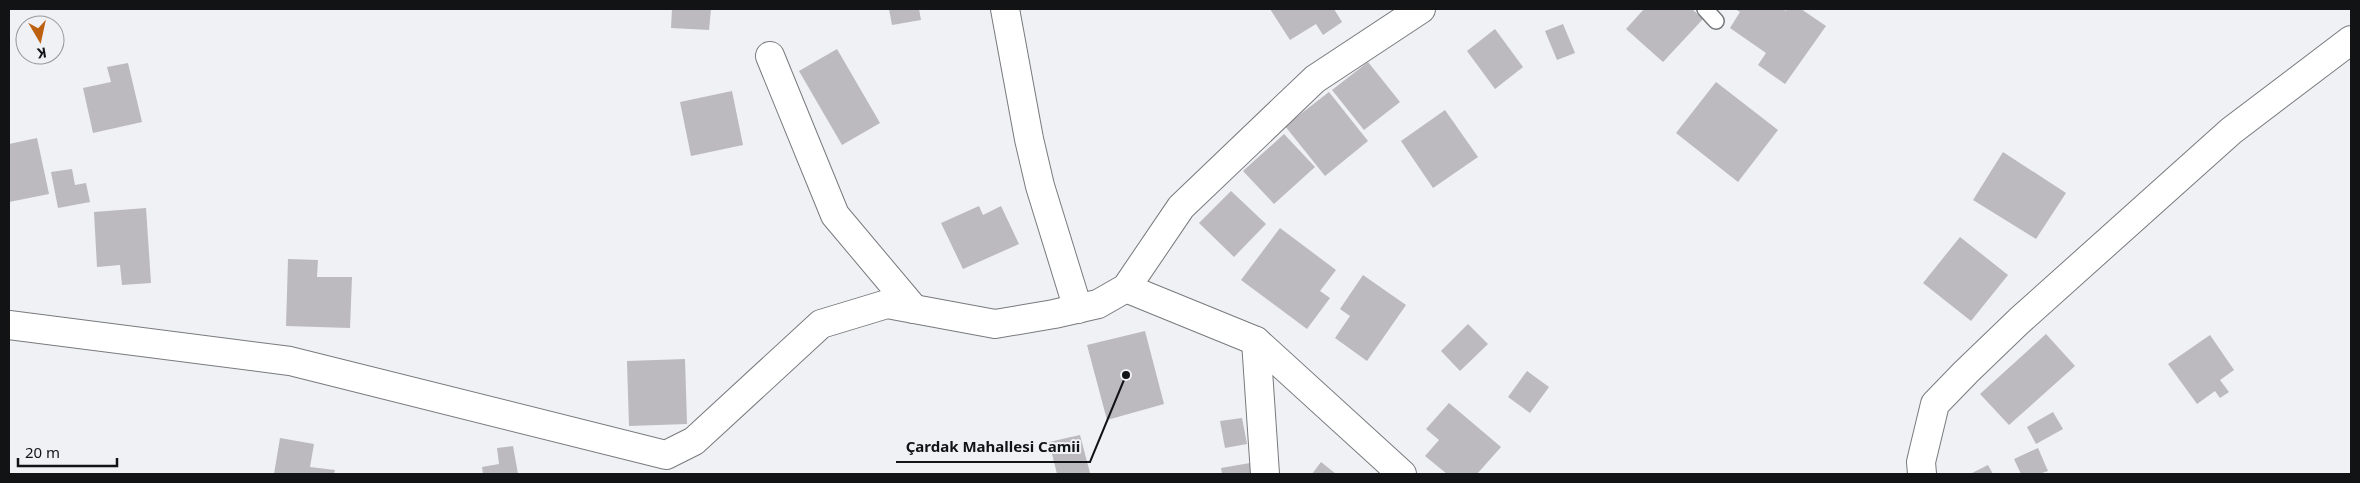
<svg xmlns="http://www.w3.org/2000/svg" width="2360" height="483" font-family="'Noto Sans',sans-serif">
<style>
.building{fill:#bcbabe}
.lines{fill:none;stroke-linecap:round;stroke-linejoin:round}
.service-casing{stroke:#787a7d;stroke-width:18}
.minor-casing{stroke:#787a7d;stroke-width:30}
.service{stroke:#fff;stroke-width:15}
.minor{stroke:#fff;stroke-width:28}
.leader{fill:none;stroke:#121314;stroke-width:2}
.callout-dot{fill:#121314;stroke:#eff1f5;stroke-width:2}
.callout-label{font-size:15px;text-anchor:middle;font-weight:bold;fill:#121314;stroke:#eff1f5;stroke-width:4;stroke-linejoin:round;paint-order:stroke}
</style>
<rect width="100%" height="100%" fill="#eff1f5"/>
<g class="building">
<path d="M672,9H711L709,30L671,28Z"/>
<path d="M889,9H919L921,20L892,25Z"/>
<path d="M1270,9H1334L1342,22L1323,35L1316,24L1290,40Z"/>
<path d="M1644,9H1692L1703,19L1663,62L1626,29Z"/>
<path d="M1735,9H1783L1786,11L1787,9H1801L1826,26L1785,84L1758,65L1766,53L1730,28L1740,12Z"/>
<path d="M1563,24L1575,53L1557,60L1545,31Z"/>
<path d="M1495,29L1523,67L1495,89L1467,51Z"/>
<path d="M837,49L880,123L842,145L799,71Z"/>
<path d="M1368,62L1400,102L1364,130L1332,90Z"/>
<path d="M128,63L142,122L93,133L83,88L111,82L107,67Z"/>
<path d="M1716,82L1778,130L1738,182L1676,133Z"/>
<path d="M732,91L743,145L691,156L680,102Z"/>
<path d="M1329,92L1368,141L1325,176L1285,126Z"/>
<path d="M1445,110L1478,157L1433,188L1401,141Z"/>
<path d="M1284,134L1315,167L1274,204L1243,171Z"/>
<path d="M37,138L49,194L9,202V144Z"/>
<path d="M2003,152L2066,193L2036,239L1973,200Z"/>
<path d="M72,169L75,185L86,183L90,202L58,208L51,172Z"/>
<path d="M1231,191L1266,224L1234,257L1199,223Z"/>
<path d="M979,206L983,215L1001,206L1019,244L963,269L941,223Z"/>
<path d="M146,208L151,283L122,285L120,265L97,267L94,212Z"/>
<path d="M1280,228L1336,270L1320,291L1330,298L1307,329L1241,280Z"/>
<path d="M1960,237L2008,275L1971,321L1923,283Z"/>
<path d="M288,259L318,260L317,277H352L350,328L286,326Z"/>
<path d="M1363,275L1406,305L1367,361L1335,338L1350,316L1340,309Z"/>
<path d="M1468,324L1488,344L1460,371L1441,351Z"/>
<path d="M1145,331L1164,404L1107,420L1087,345Z"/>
<path d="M2046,334L2075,366L2009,425L1980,394Z"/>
<path d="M2210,335L2234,370L2220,380L2229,392L2220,398L2215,391L2197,404L2168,364Z"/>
<path d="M685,359L687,424L629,426L627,361Z"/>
<path d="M1527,371L1549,387L1530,413L1508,397Z"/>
<path d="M1449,403L1501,447L1477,474H1447L1425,456L1439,440L1426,429Z"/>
<path d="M2053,412L2063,429L2036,444L2027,427Z"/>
<path d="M1242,418L1247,444L1225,448L1220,421Z"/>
<path d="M1080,435L1090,473L1057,474L1049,442Z"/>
<path d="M280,438L314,444L310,467L335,470L334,474H274Z"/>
<path d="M513,446L518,474H483L482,467L499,464L497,448Z"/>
<path d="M2038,448L2048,471L2039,474H2021L2014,459Z"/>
<path d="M1321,462L1336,474H1312Z"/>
<path d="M1250,463L1252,474H1222L1221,468Z"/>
<path d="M1988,465L1993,474H1970Z"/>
</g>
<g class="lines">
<g class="service-casing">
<path id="service" d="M1705,9L1716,21"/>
</g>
<g class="minor-casing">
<g id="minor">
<path d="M1005,9L1029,139L1040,186L1078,309"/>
<path d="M770,56L835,215L914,309"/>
<path d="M1126,288L1256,341L1402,474"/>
<path d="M9,325L290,361L666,455L694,441L821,324L887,304L995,324L1054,314L1098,304L1126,288L1181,207L1315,79L1421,9"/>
<path d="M1256,341L1265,474"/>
<path d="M1922,474L1921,462L1935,404L1966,372L2019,321L2231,131L2351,40"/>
</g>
</g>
<use href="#service" class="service"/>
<use href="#minor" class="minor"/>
</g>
<path class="leader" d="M1126 375L1090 462H896"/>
<circle class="callout-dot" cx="1126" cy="375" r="5"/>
<g class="callout-label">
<text x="993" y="452">Çardak Mahallesi Camii</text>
</g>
<rect width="2360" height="483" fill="none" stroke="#121314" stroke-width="20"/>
<g transform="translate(40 40) rotate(171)"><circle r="24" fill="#eff1f5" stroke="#97989b"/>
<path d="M0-4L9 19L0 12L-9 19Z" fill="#bd6110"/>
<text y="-8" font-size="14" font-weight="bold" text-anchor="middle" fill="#121314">K</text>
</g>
<path d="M18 458v8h99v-8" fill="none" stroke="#121314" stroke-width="2.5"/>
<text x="25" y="458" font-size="15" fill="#121314" stroke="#eff1f5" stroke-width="4" paint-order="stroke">20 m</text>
</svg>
